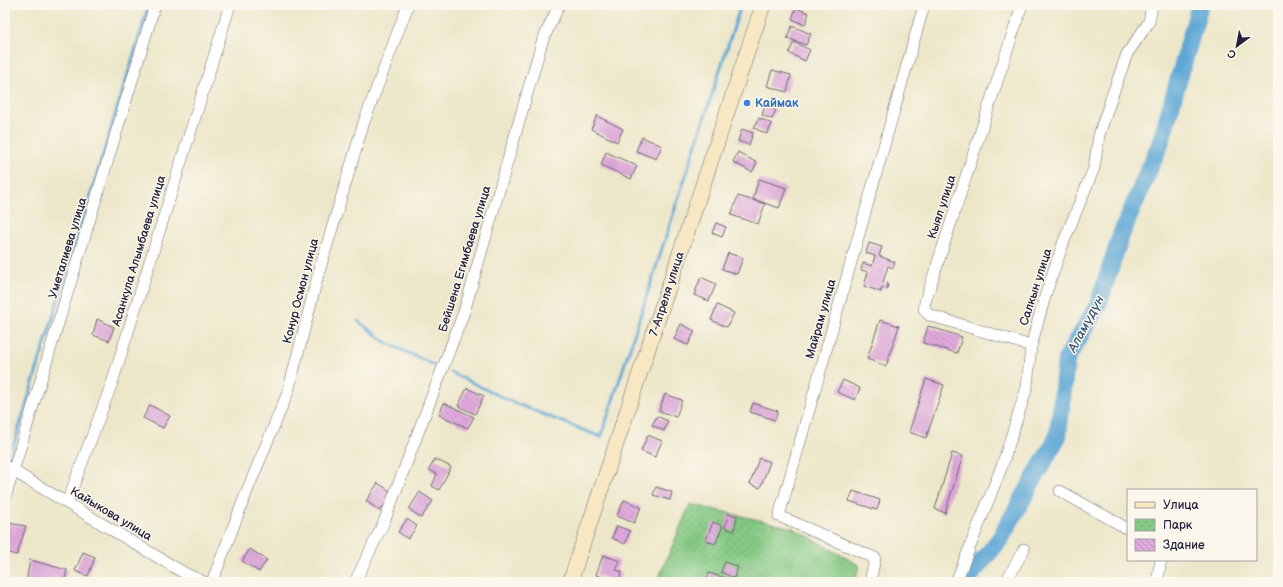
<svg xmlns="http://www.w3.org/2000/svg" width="1283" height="587" font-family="'Balsamiq Sans',sans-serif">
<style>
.park{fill:url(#park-dots);stroke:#53765f}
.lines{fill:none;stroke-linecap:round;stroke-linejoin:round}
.stream{stroke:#5ea7d5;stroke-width:3}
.river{stroke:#5ea7d5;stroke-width:18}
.building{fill:url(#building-back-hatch)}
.street-casing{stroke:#69676d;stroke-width:12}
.secondary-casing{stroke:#69676d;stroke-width:16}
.street{stroke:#fff;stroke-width:11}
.secondary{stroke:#f7e8c3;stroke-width:15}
.shop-dot{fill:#3f7fe0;stroke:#fbf7ec;stroke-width:1.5}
.labels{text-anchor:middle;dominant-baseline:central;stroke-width:3;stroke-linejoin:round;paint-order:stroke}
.shop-label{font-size:12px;font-weight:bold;fill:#366cbe;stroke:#fbf7ec;text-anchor:start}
.street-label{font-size:12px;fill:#22223b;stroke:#fbf7ec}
.water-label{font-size:13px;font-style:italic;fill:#3a5779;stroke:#fbf7ec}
</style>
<defs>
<pattern id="park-dots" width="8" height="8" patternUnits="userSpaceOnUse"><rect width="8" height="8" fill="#84c983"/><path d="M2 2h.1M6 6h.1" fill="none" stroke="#72ac72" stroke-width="1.8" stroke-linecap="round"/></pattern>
<pattern id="building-back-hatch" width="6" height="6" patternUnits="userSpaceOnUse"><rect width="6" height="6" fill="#dfa9db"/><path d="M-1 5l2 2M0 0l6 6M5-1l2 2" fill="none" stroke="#bf91bd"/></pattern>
</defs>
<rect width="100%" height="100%" fill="#fbf7ec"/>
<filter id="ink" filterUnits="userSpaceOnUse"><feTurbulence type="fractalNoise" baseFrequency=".025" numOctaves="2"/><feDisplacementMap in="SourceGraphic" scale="8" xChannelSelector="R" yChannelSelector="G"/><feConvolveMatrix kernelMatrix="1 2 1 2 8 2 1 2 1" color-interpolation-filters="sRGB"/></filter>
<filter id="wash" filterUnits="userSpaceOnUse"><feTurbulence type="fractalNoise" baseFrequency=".012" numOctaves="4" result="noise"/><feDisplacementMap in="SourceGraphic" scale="16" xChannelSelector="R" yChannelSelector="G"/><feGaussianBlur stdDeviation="0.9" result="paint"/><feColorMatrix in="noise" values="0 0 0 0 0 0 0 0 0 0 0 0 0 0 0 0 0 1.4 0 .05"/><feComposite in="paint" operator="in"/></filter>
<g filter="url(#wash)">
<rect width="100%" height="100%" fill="#ede7ca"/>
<path class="park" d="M690,504L793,528L859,565L855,582H657Z"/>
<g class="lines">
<g class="stream">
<path d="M358,321L387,343L434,365"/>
<path d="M450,372L512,402L601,437L741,5"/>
<path d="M8,464L149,5"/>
<path d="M5,475L6,469"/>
</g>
<path class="river" d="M965,582L1000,539L1058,436L1066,360L1098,305L1121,235L1160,144L1200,5"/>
</g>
<g id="blocks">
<g class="building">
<path d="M796,8L809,13L805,25L792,19Z"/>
<path d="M792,26L811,34L806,45L787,38Z"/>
<path d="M794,42L810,50L805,61L789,53Z"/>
<path d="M772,70L791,75L787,92L767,86Z"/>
<path d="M765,106L776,110L772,119L762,115Z"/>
<path d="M597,116L623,129L617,142L591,129Z"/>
<path d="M759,118L772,124L767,134L754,128Z"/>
<path d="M742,129L753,133L749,145L738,141Z"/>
<path d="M642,137L662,146L656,159L636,151Z"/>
<path d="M606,152L637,166L631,179L601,165Z"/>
<path d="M738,152L757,163L752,172L733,162Z"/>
<path d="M759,179L786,188L779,208L753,199Z"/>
<path d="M738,196L765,204L758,224L731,215Z"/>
<path d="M716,223L726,227L722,237L712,233Z"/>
<path d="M869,243L882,247L879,256L895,262L893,268L888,266L883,282L888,283L887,289L882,287L881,292L864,286L868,272L861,270L863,263L872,266L875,256L866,253Z"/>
<path d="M728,253L743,258L737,274L722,269Z"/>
<path d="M701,277L716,284L709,301L694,295Z"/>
<path d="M717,305L734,313L727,327L711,320Z"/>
<path d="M97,319L114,327L109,341L93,335Z"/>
<path d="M880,320L899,326L886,366L867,359Z"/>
<path d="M681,324L695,331L688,345L674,339Z"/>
<path d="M928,326L962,337L957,353L923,343Z"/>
<path d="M926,379L944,385L926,438L909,432Z"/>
<path d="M843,380L860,388L855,400L837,392Z"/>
<path d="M467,388L484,396L475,414L458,406Z"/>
<path d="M665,394L682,400L676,417L659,411Z"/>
<path d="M444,403L474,417L468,428L439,415Z"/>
<path d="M753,403L778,411L775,420L750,412Z"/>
<path d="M150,405L170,416L163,428L143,418Z"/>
<path d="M657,416L668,421L664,431L652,425Z"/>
<path d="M648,435L662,441L655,457L641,451Z"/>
<path d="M952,453L963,456L945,513L935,509Z"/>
<path d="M759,458L770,462L760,488L750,484Z"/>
<path d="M435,459L451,467L439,490L432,486L437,474L429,470Z"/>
<path d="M378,483L393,493L380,511L366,501Z"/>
<path d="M656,487L672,492L670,500L653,495Z"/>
<path d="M853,491L880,500L877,510L849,501Z"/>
<path d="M420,492L433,501L421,518L409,509Z"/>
<path d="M624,500L641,507L634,523L617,516Z"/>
<path d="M728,514L737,516L734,531L725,528Z"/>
<path d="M407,519L417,526L408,539L398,532Z"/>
<path d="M713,522L723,526L715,544L706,540Z"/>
<path d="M8,523L26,526L17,555L5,552V533Z"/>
<path d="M617,526L630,531L625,544L612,538Z"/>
<path d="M250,549L267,560L259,572L242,561Z"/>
<path d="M83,552L95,557L88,576L75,571Z"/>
<path d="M603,555L620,561L616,570L622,572L618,582L596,575Z"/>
<path d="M30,560L67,570L64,582H26Z"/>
<path d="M725,562L738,567L734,578L721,572Z"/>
<path d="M709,573L738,582H706Z"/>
</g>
</g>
</g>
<g filter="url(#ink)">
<use href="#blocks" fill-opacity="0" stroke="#69676d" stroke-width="1"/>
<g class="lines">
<g class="street-casing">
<g id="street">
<path d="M1022,5L925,302L924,309L929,315L1031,346"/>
<path d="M5,466L186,574L204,582"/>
<path d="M1060,491L1128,529"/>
<path d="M5,498L155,5"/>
<path d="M67,503L112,383L230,5"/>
<path d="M212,582L247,491L288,392L318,275L364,122L408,5"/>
<path d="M355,582L384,522L464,312L542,42L559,5"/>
<path d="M870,582L875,558L779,516L924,5"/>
<path d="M956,582L1002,466L1027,387L1031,346L1046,293L1064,241L1094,168L1099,135L1112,96L1127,54L1149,22L1152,5"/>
<path d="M1006,582L1024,549"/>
<path d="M1157,582L1161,560"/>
</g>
</g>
<g class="secondary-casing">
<path id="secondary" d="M570,582L763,5"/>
</g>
<use href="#street" class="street"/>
<use href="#secondary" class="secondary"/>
</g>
</g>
<circle class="shop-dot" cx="747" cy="103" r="4"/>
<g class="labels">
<g class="shop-label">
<text x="755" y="103">Каймак</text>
</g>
<g class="street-label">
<text transform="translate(942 207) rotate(-72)">Кыял улица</text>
<text transform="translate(68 248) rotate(-73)">Уметалиева улица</text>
<text transform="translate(139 251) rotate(-73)">Асанкула Алымбаева улица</text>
<text transform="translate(465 259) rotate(-73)">Бейшена Егимбаева улица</text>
<text transform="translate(1036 287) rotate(-72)">Салкын улица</text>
<text transform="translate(301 291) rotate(-75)">Конур Осмон улица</text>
<text transform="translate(667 294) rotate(-72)">7-Апреля улица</text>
<text transform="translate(821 319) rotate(-74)">Майрам улица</text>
<text transform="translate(111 514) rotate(31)">Кайыкова улица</text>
</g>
<g class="water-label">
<text transform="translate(1086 324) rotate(-62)">Аламүдүн</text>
</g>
</g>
<rect width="1283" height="587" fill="none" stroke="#fbf7ec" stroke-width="20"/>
<rect x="1127" y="489" width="130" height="72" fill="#fbf7ec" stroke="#a4a2a5"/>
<rect x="1135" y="502" width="20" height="6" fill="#f7e8c3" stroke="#a4a2a5"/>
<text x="1163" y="509" font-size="12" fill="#22223b">Улица</text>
<rect x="1135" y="519" width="20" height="12" fill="url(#park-dots)" stroke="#a4a2a5"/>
<text x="1163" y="529" font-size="12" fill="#22223b">Парк</text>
<rect x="1135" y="539" width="20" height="12" fill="url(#building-back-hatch)" stroke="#a4a2a5"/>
<text x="1163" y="549" font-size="12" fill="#22223b">Здание</text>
<g transform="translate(1237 46) rotate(212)" stroke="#fbf7ec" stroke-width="3" paint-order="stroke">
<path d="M0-3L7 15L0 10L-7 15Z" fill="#22223b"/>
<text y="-6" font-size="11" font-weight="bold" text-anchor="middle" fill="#22223b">С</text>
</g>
</svg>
